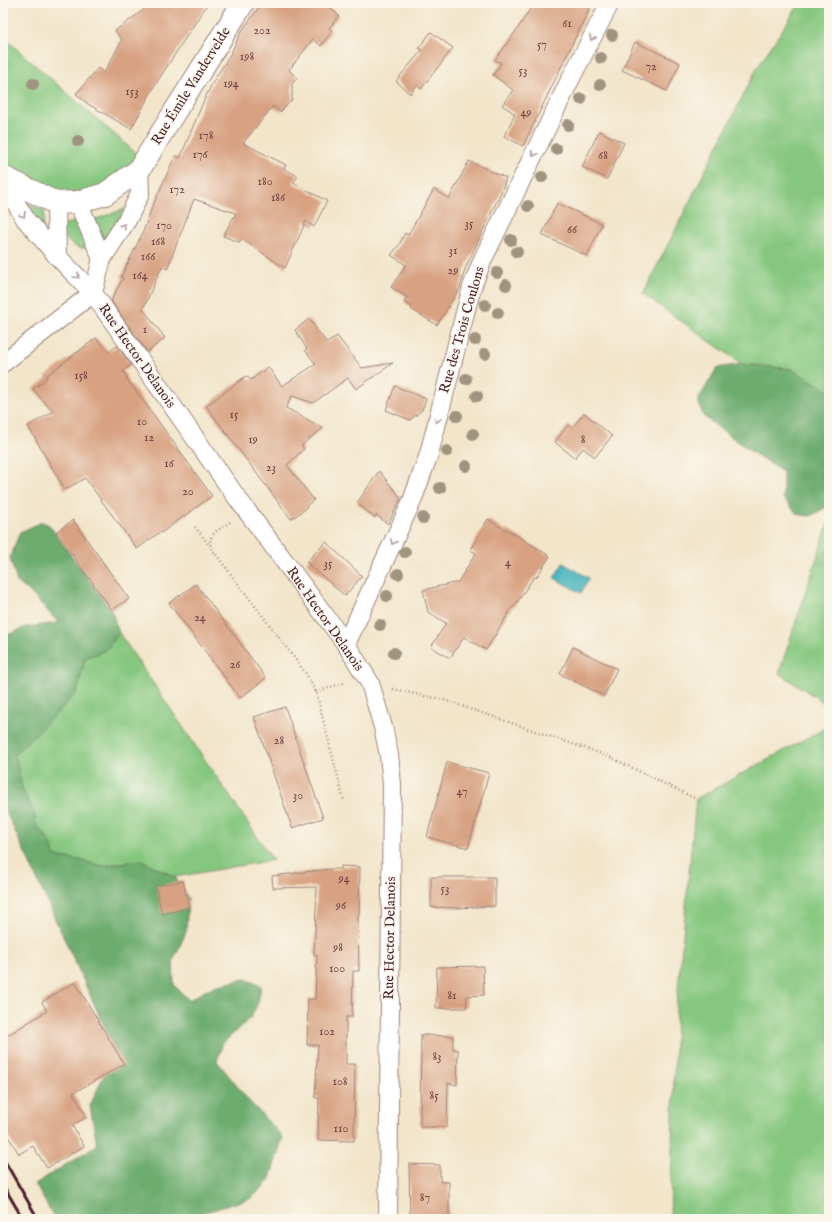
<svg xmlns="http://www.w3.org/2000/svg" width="832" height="1222" font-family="'IM FELL English',serif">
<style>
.green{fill:#86c77f;stroke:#687355}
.forest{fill:#6cac6e;stroke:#5b664c}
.water{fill:#41b1b9;stroke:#466872}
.building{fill:#d8a282}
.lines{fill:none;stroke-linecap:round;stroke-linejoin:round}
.minor-casing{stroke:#9e827a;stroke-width:20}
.secondary-casing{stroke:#9e827a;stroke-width:24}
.path{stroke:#9e827a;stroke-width:2.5;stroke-dasharray:1 3;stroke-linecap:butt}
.minor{stroke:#fff;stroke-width:18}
.secondary{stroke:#fff;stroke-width:22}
.rail{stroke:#4a1f2b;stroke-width:3}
.tree{fill:#a09480}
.oneway{stroke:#ae9aa0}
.labels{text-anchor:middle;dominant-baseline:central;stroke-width:3;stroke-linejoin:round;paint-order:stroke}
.number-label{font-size:12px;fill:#6e4041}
.street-label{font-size:14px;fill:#4a1f2b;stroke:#fbf7ec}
</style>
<rect width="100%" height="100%" fill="#fbf7ec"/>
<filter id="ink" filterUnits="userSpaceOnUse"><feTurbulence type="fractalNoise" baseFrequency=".025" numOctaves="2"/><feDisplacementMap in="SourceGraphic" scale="8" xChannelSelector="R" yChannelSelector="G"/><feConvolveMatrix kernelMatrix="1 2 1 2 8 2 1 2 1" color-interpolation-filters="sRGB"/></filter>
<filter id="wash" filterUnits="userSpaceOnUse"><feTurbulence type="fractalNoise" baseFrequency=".012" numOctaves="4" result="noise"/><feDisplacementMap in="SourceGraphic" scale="16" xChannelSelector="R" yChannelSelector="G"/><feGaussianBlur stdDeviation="0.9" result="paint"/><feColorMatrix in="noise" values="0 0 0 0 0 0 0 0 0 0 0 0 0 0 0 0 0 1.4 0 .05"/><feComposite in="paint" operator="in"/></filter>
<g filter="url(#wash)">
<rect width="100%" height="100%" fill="#f2e5ca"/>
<g class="green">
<path d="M800,3H829V391L791,369L742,364L643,294L757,68Z"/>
<path d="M3,37L145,161L78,202L3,177Z"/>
<path d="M20,200L45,211L42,231Z"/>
<path d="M125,209L104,246L93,220Z"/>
<path d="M74,222C82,230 85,237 87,248C75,250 68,241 61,233L65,224Z"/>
<path d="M829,521V706L779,673Z"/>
<path d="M119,633L273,860L175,877L141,860L102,866L79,860L53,856L51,843L36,825L34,813L22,788L14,754L50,720L77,692L85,658L106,650Z"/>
<path d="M829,726V1219H670L676,1009L696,799Z"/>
</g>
<g class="forest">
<path d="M742,364L791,369L829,391V506L810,516L797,514L783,498V472L752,452L703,416L698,400L717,368Z"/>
<path d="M42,522L49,525L112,612L119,633L106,650L85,658L77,692L50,720L15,754L22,788L34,813L36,825L51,843L54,856L79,860L102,866L141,860L175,877L188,898L186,932L173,961L174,985L189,1000L214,986L245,979L261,986L258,1003L251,1017L223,1043L217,1061L248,1100L283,1137L269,1181L252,1198L199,1214L188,1219H55L35,1184L97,1145L90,1106L102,1079L119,1058L3,805V637L26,627L59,623L30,592L17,582L10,558L20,532Z"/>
</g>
<path class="water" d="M563,563L589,578L581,593L554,578Z"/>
<g id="blocks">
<g class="building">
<path d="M153,3H208L155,85L131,129L88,104L76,94L98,68L104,73L122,40L115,31Z"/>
<path d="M262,3H325L339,16L329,28L332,31L321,46L313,39L289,70L297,78L292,84V100L280,112L273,106L243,143L286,165L284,169L298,176L293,183L327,201L314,227L306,221L285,268L242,239L239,242L223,236L236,213L194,199L167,269L162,266L143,309L165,338L147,352L112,302V299L123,278L121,277L143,232L151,210L175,156L180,158L204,100L213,82L231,53L241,32Z"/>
<path d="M534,3H592L523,146L504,136L515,114L502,105L513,90L493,75L501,63L495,60L518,28Z"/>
<path d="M431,32L453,48L421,89L417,85L410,94L396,81L422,50L419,48Z"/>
<path d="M635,42L680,63L667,91L622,70Z"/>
<path d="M599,131L624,143L607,179L582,167Z"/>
<path d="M469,161L506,178L503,188L465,269L460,288L437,325L411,309L412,307L404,302L407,297L391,287L406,265L391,255L399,245L405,233L408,235L434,189L449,199Z"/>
<path d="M557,203L602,224L587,256L542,235Z"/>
<path d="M309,319L327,343L337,336L362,368L393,363L356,389L348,378L313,403L292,396L286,408L323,428L302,445L304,449L287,465L314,500L306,506L307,508L291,519L206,406L246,376L251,380L268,367L282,386L316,364L305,350L307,349L295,330Z"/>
<path d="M96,338L109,352L117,346L131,365L123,371L127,377L126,378L158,421L212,496L161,533L160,532L137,549L85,478L65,490L28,426L53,412L33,389L47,378L46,376Z"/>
<path d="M395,386L426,399L422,410L410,420L386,410Z"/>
<path d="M584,413L612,436L595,457L583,448L575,458L555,442L568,425L572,428Z"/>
<path d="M379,471L401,498L388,524L376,515L375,518L357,503Z"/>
<path d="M488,519L505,530L506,529L550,556L536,578L534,577L514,607L513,606L486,650L464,637L450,658L431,647L446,623L428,612L423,590L458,582L476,553L470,550Z"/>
<path d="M73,520L129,599L112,610L56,532Z"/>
<path d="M326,542L362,576L345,596L306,562Z"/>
<path d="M196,584L266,678L240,698L169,603Z"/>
<path d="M573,647L617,669L604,696L560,674Z"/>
<path d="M285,707L323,818L292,828L254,717Z"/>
<path d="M447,762L489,773L468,848L427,837Z"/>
<path d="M341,866L360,867L359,915H358L359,971H353L352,1017H346V1064H355L354,1141L318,1140L319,1098H315L318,1045H307L308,999H315L317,955H314L317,887L273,888L272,876L329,869H341Z"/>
<path d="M431,877H495V906L458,908L431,907Z"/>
<path d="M183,881L189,908L162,914L156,886Z"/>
<path d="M483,966L484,995L467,996L466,1008H436L437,967Z"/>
<path d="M75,982L124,1064L73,1093L87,1117L72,1125L84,1146L47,1168L33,1146L19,1154L3,1128V1038L47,1011L42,1002Z"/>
<path d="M421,1035L453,1036V1049L458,1050L457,1085L448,1083L447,1127H420Z"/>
<path d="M409,1164L440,1165V1182H449V1219H410Z"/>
</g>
</g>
</g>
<g filter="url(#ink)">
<use href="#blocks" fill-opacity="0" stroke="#9e827a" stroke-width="1"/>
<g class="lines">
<g class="minor-casing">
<g id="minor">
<path d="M3,182L26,220L57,256"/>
<path d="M78,202L102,259"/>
<path d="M56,203L57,256L93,293L235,495L346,644L370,683L383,727L389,755L392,784L388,1219"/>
<path d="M3,363L93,293L102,259L127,220L140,194L139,170"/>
<path d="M346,644L412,501L429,454L465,313L473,284L483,259L571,78L610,3"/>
</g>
</g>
<g class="secondary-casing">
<path id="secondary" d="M3,177L56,203L78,202L105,194L139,170L167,124L243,3"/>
</g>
<g class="path">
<path d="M230,522L215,532L210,539L211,548L305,672L316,692L344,801"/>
<path d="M195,527L210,546"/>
<path d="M393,689L447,701L608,756L696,799"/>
<path d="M316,692L346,682"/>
</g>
<use href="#minor" class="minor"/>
<use href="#secondary" class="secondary"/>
<g class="rail">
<path d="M3,1158L38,1219"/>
<path d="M3,1185L23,1219"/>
</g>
</g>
<g class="tree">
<circle cx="612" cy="35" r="6"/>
<circle cx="601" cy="58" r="6"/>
<circle cx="33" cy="84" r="6"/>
<circle cx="600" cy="85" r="6"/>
<circle cx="581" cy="99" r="6"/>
<circle cx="568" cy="125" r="6"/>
<circle cx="78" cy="141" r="6"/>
<circle cx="556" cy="149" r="6"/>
<circle cx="542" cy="177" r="6"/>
<circle cx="528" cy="206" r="6"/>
<circle cx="511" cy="240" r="6"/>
<circle cx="517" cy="252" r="6"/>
<circle cx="497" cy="273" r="6"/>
<circle cx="506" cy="285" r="6"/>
<circle cx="485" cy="305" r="6"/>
<circle cx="498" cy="313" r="6"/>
<circle cx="475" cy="340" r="6"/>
<circle cx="485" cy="354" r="6"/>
<circle cx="466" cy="379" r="6"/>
<circle cx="477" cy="396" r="6"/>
<circle cx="457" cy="416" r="6"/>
<circle cx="473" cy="434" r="6"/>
<circle cx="447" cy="451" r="6"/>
<circle cx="466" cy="466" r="6"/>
<circle cx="440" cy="488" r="6"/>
<circle cx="423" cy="518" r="6"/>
<circle cx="405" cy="552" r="6"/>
<circle cx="398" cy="574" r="6"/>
<circle cx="387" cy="596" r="6"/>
<circle cx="380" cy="625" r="6"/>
<circle cx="394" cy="653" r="6"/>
</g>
<defs><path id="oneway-chevron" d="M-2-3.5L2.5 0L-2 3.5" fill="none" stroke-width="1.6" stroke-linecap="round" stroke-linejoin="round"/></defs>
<g class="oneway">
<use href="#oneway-chevron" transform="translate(592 38) rotate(117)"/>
<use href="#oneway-chevron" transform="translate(534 154) rotate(116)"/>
<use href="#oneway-chevron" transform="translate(23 215) rotate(58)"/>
<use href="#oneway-chevron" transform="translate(123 226) rotate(-57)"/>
<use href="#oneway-chevron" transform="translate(77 276) rotate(46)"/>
<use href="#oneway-chevron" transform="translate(437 420) rotate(104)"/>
<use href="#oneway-chevron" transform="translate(393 542) rotate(115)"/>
</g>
</g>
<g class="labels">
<g class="number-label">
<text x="567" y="23">61</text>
<text x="262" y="30">202</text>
<text x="542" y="44">57</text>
<text x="247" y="56">198</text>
<text x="651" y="66">72</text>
<text x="523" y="70">53</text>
<text x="231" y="83">194</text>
<text x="132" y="91">153</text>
<text x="526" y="112">49</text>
<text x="206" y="135">178</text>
<text x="200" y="154">176</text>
<text x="603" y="155">68</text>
<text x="265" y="181">180</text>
<text x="177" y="189">172</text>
<text x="278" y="197">186</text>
<text x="469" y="223">35</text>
<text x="164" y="225">170</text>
<text x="572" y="229">66</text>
<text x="158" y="241">168</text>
<text x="453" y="250">31</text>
<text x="148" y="256">166</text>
<text x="453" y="270">29</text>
<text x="140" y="275">164</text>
<text x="145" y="329">1</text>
<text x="81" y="375">158</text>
<text x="234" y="414">15</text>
<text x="142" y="421">10</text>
<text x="149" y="437">12</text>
<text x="253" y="439">19</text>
<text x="583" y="439">8</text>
<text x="169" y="463">16</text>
<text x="271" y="467">23</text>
<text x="188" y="491">20</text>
<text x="508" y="562">4</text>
<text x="328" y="563">35</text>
<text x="200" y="617">24</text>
<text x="235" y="664">26</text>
<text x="279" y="740">28</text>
<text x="462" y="791">47</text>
<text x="298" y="795">30</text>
<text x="344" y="878">94</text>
<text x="445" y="888">53</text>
<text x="341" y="905">96</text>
<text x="338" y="947">98</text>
<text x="337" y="968">100</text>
<text x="452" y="995">81</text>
<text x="327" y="1031">102</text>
<text x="437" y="1056">83</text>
<text x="340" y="1081">108</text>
<text x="434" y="1095">85</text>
<text x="341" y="1128">110</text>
<text x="425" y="1197">87</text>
</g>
<g class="street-label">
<text transform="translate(191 86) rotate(-58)">Rue Émile Vandervelde</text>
<text transform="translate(462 330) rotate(-74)">Rue des Trois Coulons</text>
<text transform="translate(137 356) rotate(55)">Rue Hector Delanois</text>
<text transform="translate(325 619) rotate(55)">Rue Hector Delanois</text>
<text transform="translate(390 938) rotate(-89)">Rue Hector Delanois</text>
</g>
</g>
<rect width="832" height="1222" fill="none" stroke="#fbf7ec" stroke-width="16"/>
</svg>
